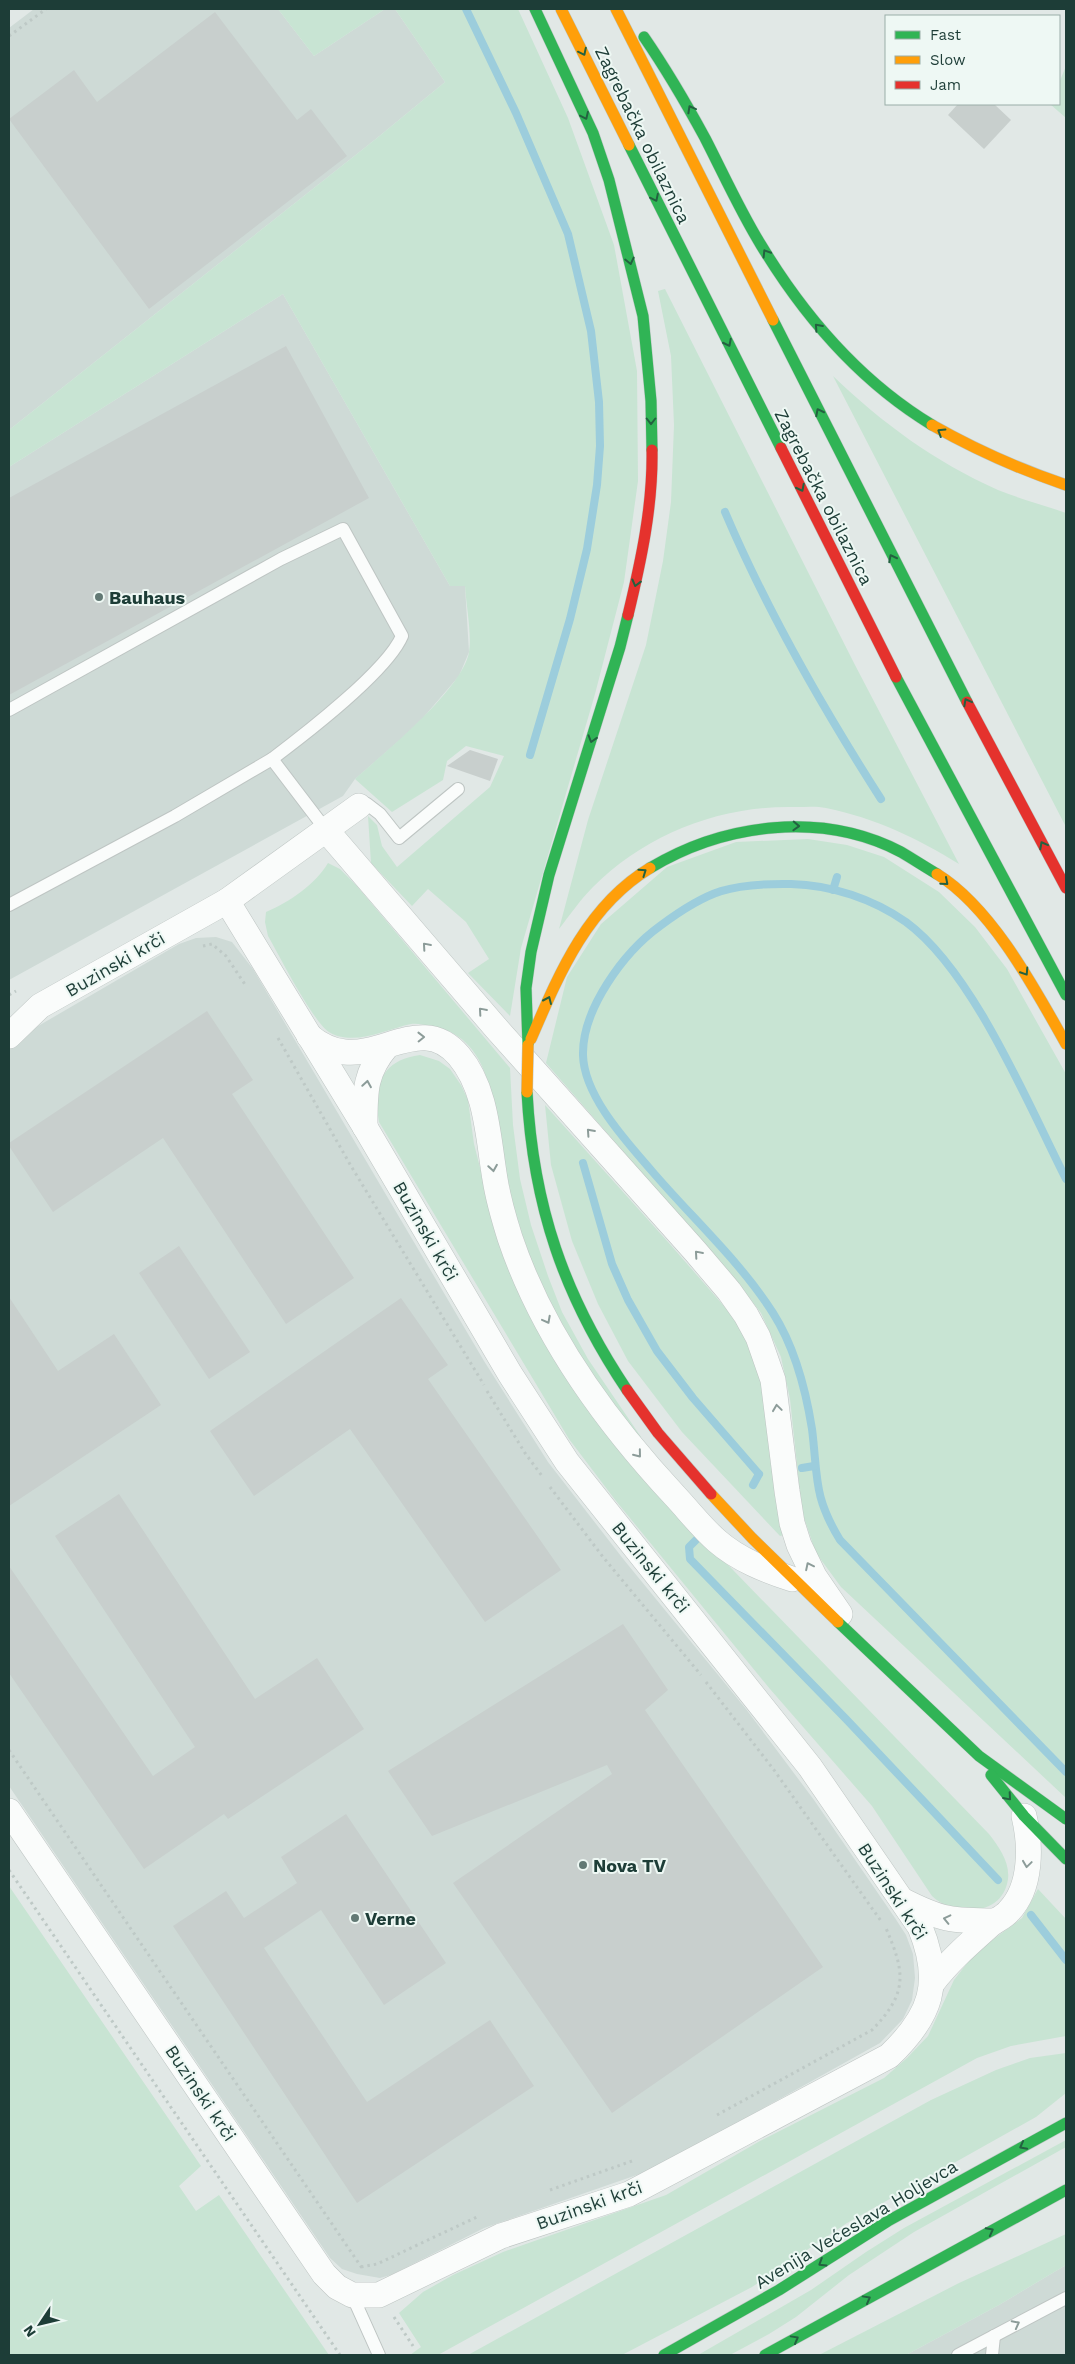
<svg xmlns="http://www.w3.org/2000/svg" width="1075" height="2364" font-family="'Work Sans',sans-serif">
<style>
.built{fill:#cedad6}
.green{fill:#c8e4d3}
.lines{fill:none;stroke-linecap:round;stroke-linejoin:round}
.stream{stroke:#9ccddc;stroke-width:8}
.building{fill:#c8cfcd}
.lane-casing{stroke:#bec5c3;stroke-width:14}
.street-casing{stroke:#bec5c3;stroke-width:26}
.fast-casing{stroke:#bcc6c3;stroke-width:12}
.slow-casing{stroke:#bcc6c3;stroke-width:12}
.jam-casing{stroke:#bcc6c3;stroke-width:12}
.path{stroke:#bec9c6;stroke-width:3;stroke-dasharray:2.5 4;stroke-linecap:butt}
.lane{stroke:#fafcfb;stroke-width:12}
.street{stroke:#fafcfb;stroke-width:25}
.fast{stroke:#30b455;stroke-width:11}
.slow{stroke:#ff9f0a;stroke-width:11}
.jam{stroke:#e5322d;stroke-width:11}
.slow-bridge-casing{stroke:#bbc5c3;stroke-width:12;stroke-linecap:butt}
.slow-bridge{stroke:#ff9f0a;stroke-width:11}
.oneway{stroke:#236140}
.oneway2{stroke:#8c9c99}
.poi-dot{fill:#627974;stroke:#eef8f4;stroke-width:2}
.labels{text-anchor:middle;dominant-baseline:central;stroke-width:4;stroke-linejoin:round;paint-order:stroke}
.street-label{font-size:18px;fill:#1d3d37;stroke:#eef8f4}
.poi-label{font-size:18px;font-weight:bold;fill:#1d3d37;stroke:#eef8f4;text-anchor:start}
</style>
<rect width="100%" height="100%" fill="#e1e8e6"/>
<g class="built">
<path d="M34,9H278L314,56L385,9H395L445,82L377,138L9,430V28Z"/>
<path d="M283,294L450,586H465L469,652L459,676L416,726L355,779L343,796L9,980V467Z"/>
<path d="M216,937L232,942L253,969L484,1361L548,1462L624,1560L746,1709L814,1800L895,1918L906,1935L913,1954L915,1978L912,2000L903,2019L880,2043L654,2169L484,2228L391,2275L380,2278L357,2274L342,2269L330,2258L9,1786V1043L179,944L196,938Z"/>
<path d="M1066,2265V2355H906L999,2305Z"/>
</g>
<g class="green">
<path d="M278,9H385L314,56Z"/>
<path d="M395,9H518L568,118L614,245L637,371L638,481L624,582L595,694L521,948L510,1016L468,973L489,959L466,922L428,889L412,906L371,863L368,816L377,825L382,846L397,867L490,787L504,756L466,746L447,761L443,780L392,812L355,779C384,753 463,689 469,652C472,635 466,604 465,586H450L283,294L9,467V430L377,138L445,82Z"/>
<path d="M1066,66V118L1050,104H1059V83Z"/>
<path d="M665,289L855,665L959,864C917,838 875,818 826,808C817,806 806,807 796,807C721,805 646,834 593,887C580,900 570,915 559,929L588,820L646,645L663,561L671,502L674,425L671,356L658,291Z"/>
<path d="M833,376C882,423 935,462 998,490C1020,499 1044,505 1066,513V827Z"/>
<path d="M808,839L847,845L884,857L939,892L975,927L1007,969L1066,1074V1798L841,1587L816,1553L802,1512L790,1399L781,1357L761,1313L738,1283L546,1063L567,977L601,924L667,867L736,842Z"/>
<path d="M328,863L340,869L356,885L510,1068L513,1125L520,1179L531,1225L548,1276L562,1312L588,1359L641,1437L639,1439C601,1389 565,1336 539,1278C511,1214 497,1145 486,1076C477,1050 460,1030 430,1026C424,1025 417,1023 411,1024C387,1029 353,1047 329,1032C313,1022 279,955 268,936L265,922L266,912C289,902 315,885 328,863Z"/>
<path d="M420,1055L439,1061L450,1069L461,1085L468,1100L474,1144L493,1218L513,1274L704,1540L989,1834C999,1847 1010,1862 1008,1879C1003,1917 954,1917 932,1896L872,1806L770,1689L616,1501L569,1439L379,1122C373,1086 381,1060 420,1055Z"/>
<path d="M545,1105L668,1242L730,1313L743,1331L763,1383L784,1535L780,1536L682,1432L628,1361L598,1304L572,1241L551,1165Z"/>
<path d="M9,1886L201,2166L179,2186L196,2211L219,2195L329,2355H9Z"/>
<path d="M1038,1889L1066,1919V2036L1011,2046L977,2058L438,2355H410L421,2347L399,2313L423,2292L453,2275L503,2252L666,2195L760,2141L884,2078L907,2058L928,2036L954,1980L975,1953L1022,1918Z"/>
<path d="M1066,2053V2093L1036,2117L847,2223L752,2287L622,2355H468L931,2100L996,2070L1030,2058Z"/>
<path d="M1066,2140V2147L914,2232L849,2275L796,2317L769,2334L730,2355H698L811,2290L866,2252L904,2228Z"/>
<path d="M1066,2234V2265L999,2305L906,2355H819L959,2283Z"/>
</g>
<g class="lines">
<g class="stream">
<path d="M466,9L516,113L568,234L591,331L599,402L600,446L597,485L587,549L570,619L530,755"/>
<path d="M725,512C768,613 822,707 881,799"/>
<path d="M833,890L837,877"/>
<path d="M583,1163L612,1264L628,1300L657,1351L693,1398L759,1474"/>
<path d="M1066,1179C1028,1104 973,971 906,922C873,899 832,885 791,884C731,883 708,890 660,926C624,952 582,1009 583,1055C584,1096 626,1141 651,1170C691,1217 740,1261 773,1313C794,1346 806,1391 812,1429C818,1477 813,1496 840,1540L1066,1772"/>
<path d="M802,1468L814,1466"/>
<path d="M753,1485L759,1474"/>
<path d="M696,1540L689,1547L690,1559L846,1719L998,1880"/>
<path d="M1031,1915L1066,1960"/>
</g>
</g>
<g class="building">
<path d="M215,12L297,120L311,109L347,156L149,309L9,119L74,70L97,102Z"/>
<path d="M958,104H994L1011,120L984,149L948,115Z"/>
<path d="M286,346L369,498L9,695V498Z"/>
<path d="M470,750L498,759L490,781L447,766Z"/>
<path d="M207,1011L253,1080L232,1094L354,1278L286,1324L163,1138L53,1212L9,1146V1143Z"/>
<path d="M179,1246L250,1352L209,1379L139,1273Z"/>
<path d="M9,1297L58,1371L114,1334L161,1405L9,1506Z"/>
<path d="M401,1298L448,1365L428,1379L561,1570L485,1622L350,1429L254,1496L210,1431Z"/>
<path d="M119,1494L255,1699L317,1658L364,1729L228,1819L224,1814L144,1869L9,1673V1566L153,1776L195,1747L55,1536Z"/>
<path d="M623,1624L668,1690L645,1710L823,1967L612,2113L453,1883L612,1774L607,1765L432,1836L388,1771Z"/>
<path d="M346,1814L446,1963L384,2005L321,1910L264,1948L367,2102L490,2020L534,2086L357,2203L173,1926L226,1891L244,1918L297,1883L281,1857Z"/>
</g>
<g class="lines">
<g class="lane-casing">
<g id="lane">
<path d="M9,710L281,559L343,529L402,636C387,671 304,735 272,759"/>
<path d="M359,806L367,804L380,814L399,838L458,789"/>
<path d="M9,905L175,816L272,759L326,830"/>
<path d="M352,2295L379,2355"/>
<path d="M958,2355L1066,2298"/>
<path d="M992,2355L994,2336"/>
</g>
</g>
<g class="street-casing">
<g id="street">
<path d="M326,830L496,1028L695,1251L729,1291L746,1315L758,1337L773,1380L787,1491L792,1523L799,1545L814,1576L840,1614"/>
<path d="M9,1036L40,1006L227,901L359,806"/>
<path d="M309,1036C320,1045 331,1051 345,1052C386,1056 425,1015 459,1056C487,1089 488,1138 495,1179C498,1198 504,1219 510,1238C543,1336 606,1422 675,1496C689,1511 702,1528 717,1541C739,1560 765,1570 792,1579"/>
<path d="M365,1127C365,1093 364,1073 387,1046"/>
<path d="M9,1811L324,2274L337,2287L352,2295H379L501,2236L629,2194L889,2056C931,2016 943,1983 920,1927L810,1767L567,1462L510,1374L365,1127L227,901"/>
<path d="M902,1900C941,1920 952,1921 995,1921"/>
<path d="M933,1982C950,1960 970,1943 990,1925C996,1920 1004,1917 1009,1911C1032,1887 1031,1845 1024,1816"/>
</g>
</g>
<g class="fast-casing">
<g id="fast">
<path d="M535,9L593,133L609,180L643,316L651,401L652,450"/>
<path d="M644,37C666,69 686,103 705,138C723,173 740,211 761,245C804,316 861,382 932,425"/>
<path d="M629,145L781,448"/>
<path d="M773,320L967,702"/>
<path d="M896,677L1066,995"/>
<path d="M650,868C725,823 822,811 901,852C913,859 925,867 937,874"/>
<path d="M528,1045L526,988L531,952L549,875L620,647L628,615"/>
<path d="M527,1092C533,1206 564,1296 627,1390"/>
<path d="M838,1622L979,1756L1066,1819"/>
<path d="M991,1775L1024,1816L1066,1859"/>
<path d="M664,2355L779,2290L888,2221L1066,2123"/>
<path d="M765,2355L1066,2190"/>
</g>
</g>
<g class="slow-casing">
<g id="slow">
<path d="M561,9L629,145"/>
<path d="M616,9L773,320"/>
<path d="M932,425C976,450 1019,469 1066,485"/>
<path d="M937,874C992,908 1035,989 1066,1044"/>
<path d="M531,1039C559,974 587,906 650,868"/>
<path d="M711,1494L752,1538L838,1622"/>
</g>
</g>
<g class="jam-casing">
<g id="jam">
<path d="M781,448L896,677"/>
<path d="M628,615C641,561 653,506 652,450"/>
<path d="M967,702L1066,888"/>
<path d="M627,1390L658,1433L711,1494"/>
</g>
</g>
<g class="path">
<path d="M9,36L46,9"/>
<path d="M203,946L212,944L226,956L246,986"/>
<path d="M9,995L16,991"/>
<path d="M278,1038L351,1166L484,1385"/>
<path d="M487,1391L525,1453L542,1476"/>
<path d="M550,1487L603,1557L701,1675"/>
<path d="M706,1682L774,1770L881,1921"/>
<path d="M9,1750L362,2268"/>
<path d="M9,1870L340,2355"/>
<path d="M717,2115L872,2030C909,1992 905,1972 885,1926"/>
<path d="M550,2190L632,2161"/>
<path d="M361,2267L377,2264L479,2216"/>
<path d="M394,2317L413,2346"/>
</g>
<use href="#lane" class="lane"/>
<use href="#street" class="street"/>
<use href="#fast" class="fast"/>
<use href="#slow" class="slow"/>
<use href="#jam" class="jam"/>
<g class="slow-bridge-casing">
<path id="slow-bridge" d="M527,1092L528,1045"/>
</g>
<use href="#slow-bridge" class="slow-bridge"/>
</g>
<defs><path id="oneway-chevron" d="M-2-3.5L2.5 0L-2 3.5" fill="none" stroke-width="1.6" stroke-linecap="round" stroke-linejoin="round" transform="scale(1.25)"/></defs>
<g class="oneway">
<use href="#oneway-chevron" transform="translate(583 52) rotate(64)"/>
<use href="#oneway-chevron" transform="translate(691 109) rotate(-119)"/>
<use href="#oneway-chevron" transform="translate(585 116) rotate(65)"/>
<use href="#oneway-chevron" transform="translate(655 198) rotate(64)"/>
<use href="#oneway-chevron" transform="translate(766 253) rotate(-122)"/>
<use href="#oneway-chevron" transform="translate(630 261) rotate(77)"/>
<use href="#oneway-chevron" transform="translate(818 327) rotate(-132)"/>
<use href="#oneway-chevron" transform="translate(728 343) rotate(63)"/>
<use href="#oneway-chevron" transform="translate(819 412) rotate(-117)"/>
<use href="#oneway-chevron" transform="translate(651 421) rotate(90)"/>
<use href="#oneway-chevron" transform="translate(941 432) rotate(-148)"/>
<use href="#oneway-chevron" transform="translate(801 488) rotate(63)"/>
<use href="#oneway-chevron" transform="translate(892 558) rotate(-117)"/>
<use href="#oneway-chevron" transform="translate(636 583) rotate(104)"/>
<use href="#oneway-chevron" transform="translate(967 702) rotate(-118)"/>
<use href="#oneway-chevron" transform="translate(592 739) rotate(107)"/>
<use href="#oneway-chevron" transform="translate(796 826) rotate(2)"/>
<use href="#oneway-chevron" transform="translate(1043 845) rotate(-118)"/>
<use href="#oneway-chevron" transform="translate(643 872) rotate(-35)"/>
<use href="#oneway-chevron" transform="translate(945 882) rotate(41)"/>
<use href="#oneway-chevron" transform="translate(1025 972) rotate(57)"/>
<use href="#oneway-chevron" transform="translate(548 1000) rotate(-66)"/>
<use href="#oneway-chevron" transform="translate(1008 1797) rotate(49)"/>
<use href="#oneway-chevron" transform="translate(1023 2146) rotate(152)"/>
<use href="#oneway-chevron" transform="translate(990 2231) rotate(-28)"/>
<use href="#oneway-chevron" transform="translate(822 2263) rotate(148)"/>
<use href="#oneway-chevron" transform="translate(867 2299) rotate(-29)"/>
<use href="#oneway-chevron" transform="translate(795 2339) rotate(-29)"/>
</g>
<g class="oneway2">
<use href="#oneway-chevron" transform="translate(426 946) rotate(-131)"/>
<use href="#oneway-chevron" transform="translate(482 1011) rotate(-131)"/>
<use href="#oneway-chevron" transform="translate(421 1037) rotate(-1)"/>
<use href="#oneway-chevron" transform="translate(367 1084) rotate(-81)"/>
<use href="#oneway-chevron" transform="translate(590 1132) rotate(-132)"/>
<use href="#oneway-chevron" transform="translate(493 1168) rotate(81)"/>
<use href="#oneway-chevron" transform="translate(698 1254) rotate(-131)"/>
<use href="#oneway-chevron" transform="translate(547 1320) rotate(62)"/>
<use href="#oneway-chevron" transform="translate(777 1408) rotate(-98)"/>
<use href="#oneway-chevron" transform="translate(638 1454) rotate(51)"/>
<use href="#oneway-chevron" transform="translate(809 1566) rotate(-116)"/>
<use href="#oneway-chevron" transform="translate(1027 1864) rotate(98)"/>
<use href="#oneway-chevron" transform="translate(947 1919) rotate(-167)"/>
<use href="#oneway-chevron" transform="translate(1016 2324) rotate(-28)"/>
</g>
<g class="poi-dot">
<circle cx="99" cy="597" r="5"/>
<circle cx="583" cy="1865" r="5"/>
<circle cx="355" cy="1918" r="5"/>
</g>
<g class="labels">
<g class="street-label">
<text transform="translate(643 135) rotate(64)">Zagrebačka obilaznica</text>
<text transform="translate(824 497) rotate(63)">Zagrebačka obilaznica</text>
<text transform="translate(115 964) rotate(-30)">Buzinski krči</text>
<text transform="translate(426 1231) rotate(60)">Buzinski krči</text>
<text transform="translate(651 1567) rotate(51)">Buzinski krči</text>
<text transform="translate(893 1891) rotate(57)">Buzinski krči</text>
<text transform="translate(201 2093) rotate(56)">Buzinski krči</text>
<text transform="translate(589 2205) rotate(-20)">Buzinski krči</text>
<text transform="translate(856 2224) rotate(-31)">Avenija Većeslava Holjevca</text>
</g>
<g class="poi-label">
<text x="109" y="597">Bauhaus</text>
<text x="593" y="1865">Nova TV</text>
<text x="365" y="1918">Verne</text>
</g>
</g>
<rect width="1075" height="2364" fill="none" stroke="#1d3d37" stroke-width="20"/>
<rect x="885" y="15" width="175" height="90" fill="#eef8f4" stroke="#9aada8"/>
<rect x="895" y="31" width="25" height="8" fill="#30b455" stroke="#9aada8"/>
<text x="930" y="40" font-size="15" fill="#1d3d37">Fast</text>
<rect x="895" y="56" width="25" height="8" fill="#ff9f0a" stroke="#9aada8"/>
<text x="930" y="65" font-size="15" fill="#1d3d37">Slow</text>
<rect x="895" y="81" width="25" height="8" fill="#e5322d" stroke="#9aada8"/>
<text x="930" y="90" font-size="15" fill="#1d3d37">Jam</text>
<g transform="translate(40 2324) rotate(235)" stroke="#eef8f4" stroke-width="4" paint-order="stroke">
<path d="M0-4L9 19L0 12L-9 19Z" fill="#1d3d37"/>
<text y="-8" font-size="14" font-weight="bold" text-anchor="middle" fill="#1d3d37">N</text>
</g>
</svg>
